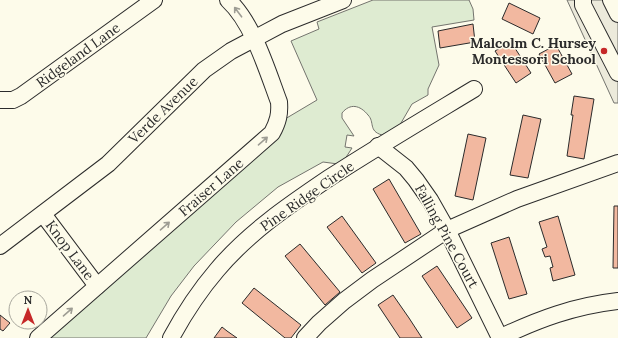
<svg xmlns="http://www.w3.org/2000/svg" width="618" height="338" font-family="Lora,serif">
<style>
.green{fill:#deebd1;stroke:#74746e}
.parking{fill:#eceadb;stroke:#74746e}
.building{fill:#f2b8a0;stroke:#2b2b2b}
.lines{fill:none;stroke-linecap:round;stroke-linejoin:round}
.minor-casing{stroke:#2b2b2b;stroke-width:18}
.minor{stroke:#fdfbea;stroke-width:16}
.oneway{stroke:#9e9d94}
.poi-dot{fill:#c62828;stroke:#fdfbea;stroke-width:1.5}
.labels{text-anchor:middle;dominant-baseline:central;stroke-width:3;stroke-linejoin:round;paint-order:stroke}
.poi-label{font-size:14px;font-weight:bold;fill:#2b2b2b;stroke:#fdfbea;text-anchor:end}
.street-label{font-size:14px;fill:#2b2b2b;stroke:#fdfbea}
</style>
<rect width="100%" height="100%" fill="#fdfbea"/>
<path class="green" d="M373,0H469L473,9L474,20L432,27L439,65L428,89V95L412,104L401,123L397,127L382,135C368,131 375,122 368,115C360,105 350,103 342,113V118L354,136L347,135L345,147L352,148L343,162L338,164L323,162L278,187L236,222L194,266L171,296L146,338H45L285,119L317,100L291,41L319,29L317,22Z"/>
<path class="parking" d="M567,0H618V103H614Z"/>
<g class="building">
<path d="M509,3L540,18L533,34L502,19Z"/>
<path d="M473,24L475,42L440,48L438,31Z"/>
<path d="M511,42L531,73L516,83L495,51Z"/>
<path d="M556,45L572,74L555,83L539,54Z"/>
<path d="M574,96L594,99L584,159L567,156L573,115H571Z"/>
<path d="M523,115L541,119L528,178L510,175Z"/>
<path d="M468,134L486,138L473,200L455,196Z"/>
<path d="M389,179L421,234L405,243L373,189Z"/>
<path d="M614,206H618V268H613Z"/>
<path d="M342,216L376,263L362,273L327,227Z"/>
<path d="M558,216L575,275L553,281L550,268L553,267L550,256L545,257L542,249L547,247L539,222Z"/>
<path d="M509,237L527,294L509,299L491,243Z"/>
<path d="M300,244L340,292L325,305L285,256Z"/>
<path d="M437,266L472,318L457,328L422,276Z"/>
<path d="M254,288L301,325L291,338H285L242,303Z"/>
<path d="M393,295L409,318L422,338H400L378,305Z"/>
<path d="M0,315L10,323L3,331L0,329Z"/>
<path d="M222,327L227,331L237,338H214Z"/>
</g>
<g class="lines">
<g class="minor-casing">
<g id="minor">
<path d="M583,0V5L618,73"/>
<path d="M611,0L618,14"/>
<path d="M0,100H13L21,96L154,0"/>
<path d="M378,146L406,168L416,180L430,200L447,230L500,338"/>
<path d="M43,214L97,286"/>
<path d="M0,246L108,164L204,70L231,51L282,24L343,0"/>
<path d="M38,338L272,133C278,122 280,114 279,102C267,70 253,23 228,0"/>
<path d="M171,338C184,314 199,291 217,270C248,233 289,205 329,178C377,147 426,118 474,89"/>
<path d="M305,338L319,323L344,301L372,280L447,230L517,199L618,163"/>
<path d="M499,338C539,319 574,306 618,301"/>
</g>
</g>
<use href="#minor" class="minor"/>
</g>
<defs><path id="oneway-shaft" d="M-6 0H5M1.5-3L5.5 0L1.5 3" fill="none" stroke-width="1.6" stroke-linecap="round" stroke-linejoin="round"/></defs>
<g class="oneway">
<use href="#oneway-shaft" transform="translate(238 12) rotate(-127)"/>
<use href="#oneway-shaft" transform="translate(263 141) rotate(-41)"/>
<use href="#oneway-shaft" transform="translate(165 226) rotate(-41)"/>
<use href="#oneway-shaft" transform="translate(68 312) rotate(-41)"/>
</g>
<circle class="poi-dot" cx="604" cy="51" r="4"/>
<g class="labels">
<g class="poi-label">
<text x="596" y="43">Malcolm C. Hursey<tspan x="596" dy="16">Montessori School</tspan></text>
</g>
<g class="street-label">
<text transform="translate(78 55) rotate(-36)">Ridgeland Lane</text>
<text transform="translate(163 110) rotate(-44)">Verde Avenue</text>
<text transform="translate(211 187) rotate(-41)">Fraiser Lane</text>
<text transform="translate(307 196) rotate(-35)">Pine Ridge Circle</text>
<text transform="translate(447 236) rotate(61)">Falling Pine Court</text>
<text transform="translate(70 250) rotate(53)">Knop Lane</text>
</g>
</g>
<g transform="translate(28 310)"><circle r="19" fill="#fdfbea" stroke="#a9a89e"/>
<path d="M0-3L7 15L0 10L-7 15Z" fill="#c62828"/>
<text y="-6" font-size="11" font-weight="bold" text-anchor="middle" fill="#2b2b2b">N</text>
</g>
</svg>
